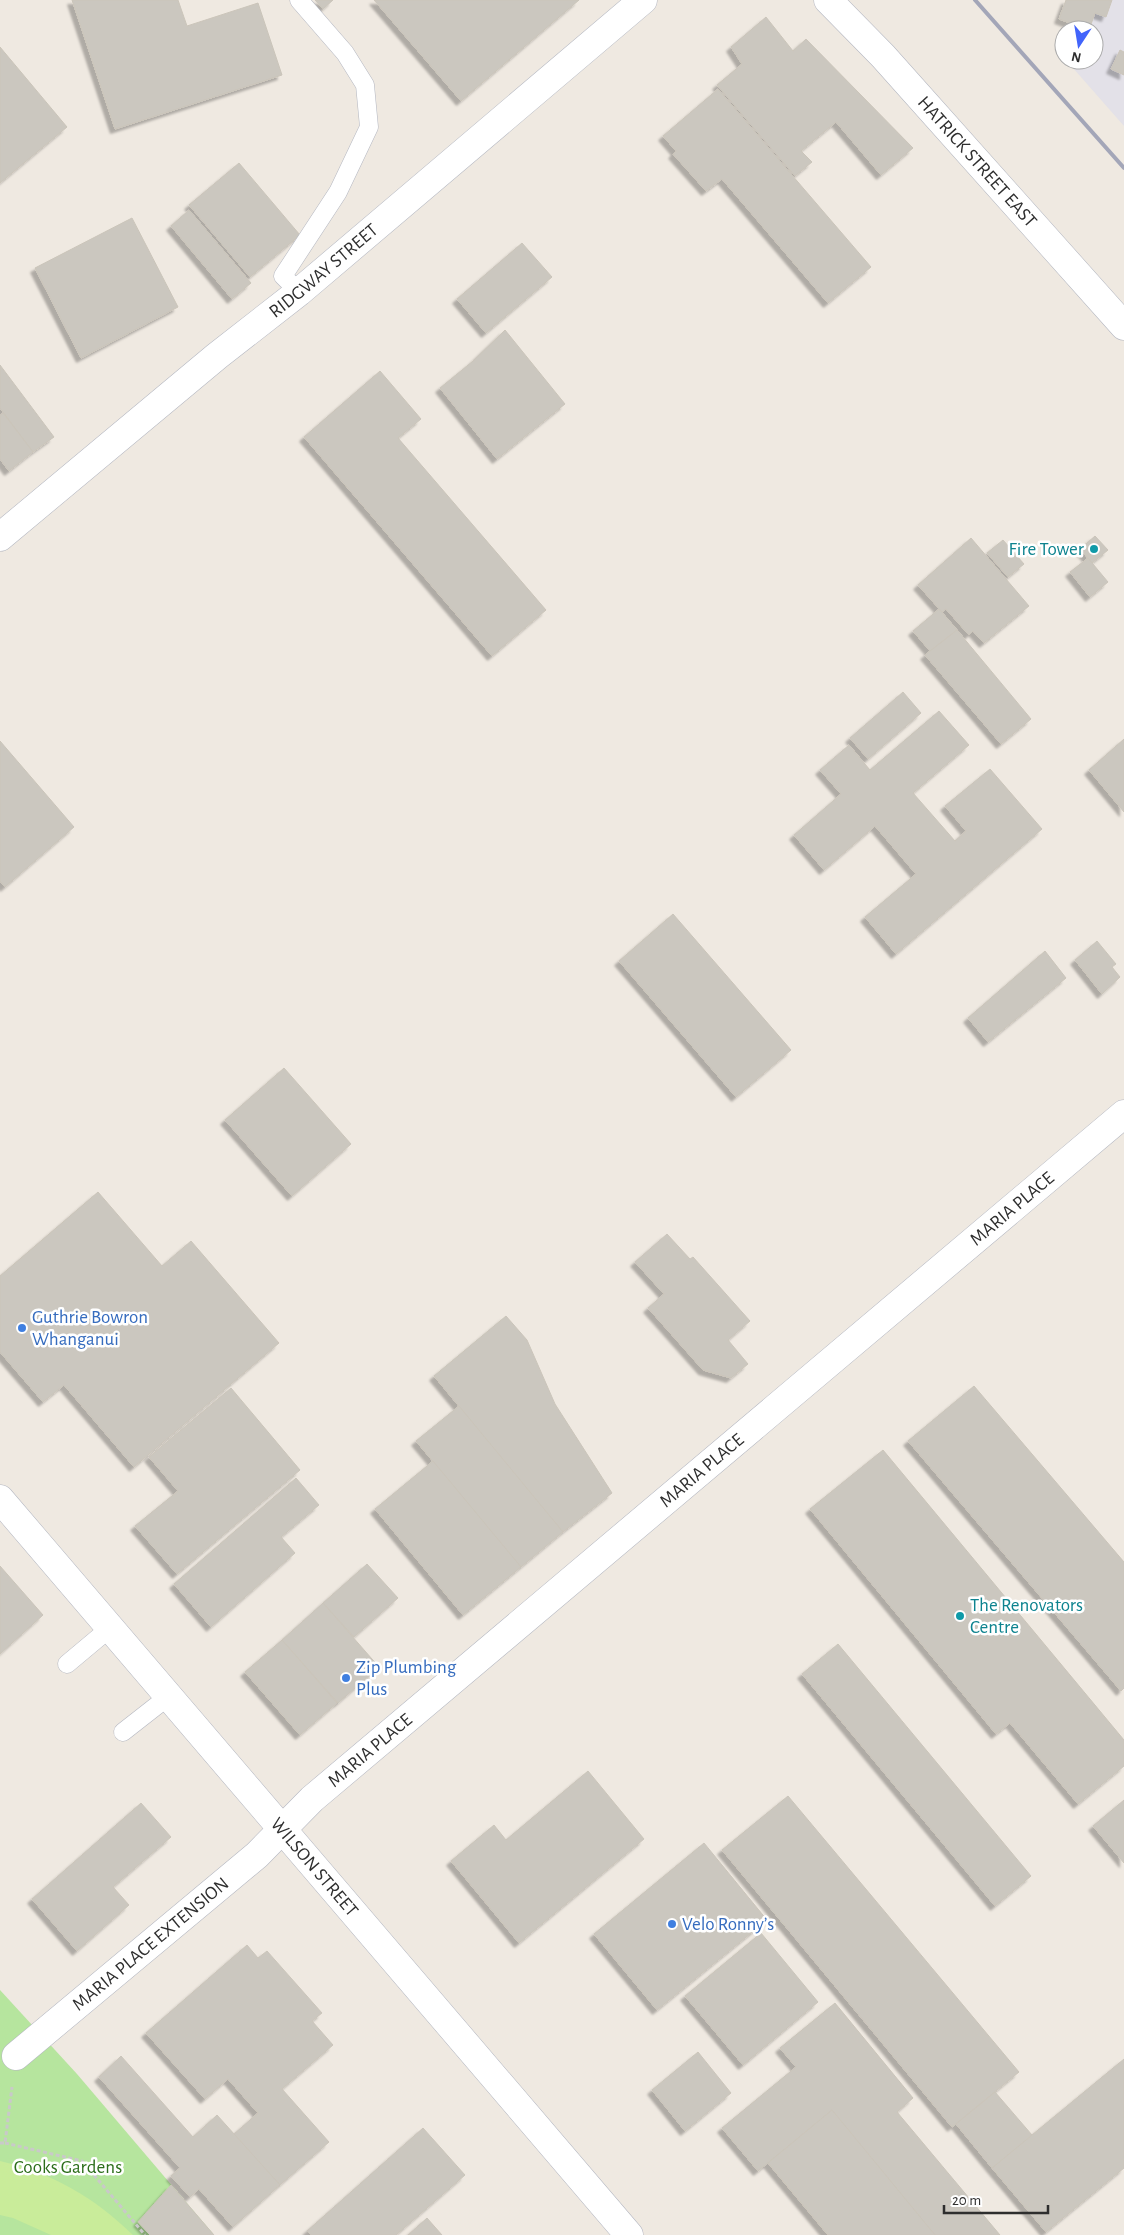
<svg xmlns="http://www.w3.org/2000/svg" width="1124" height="2235" font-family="'Alegreya Sans',sans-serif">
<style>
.industrial{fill:#e3e1e8}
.green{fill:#b6e59e}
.pitch{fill:#c9ec9a}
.building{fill:#cbc7bf;stroke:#cbc5ba;filter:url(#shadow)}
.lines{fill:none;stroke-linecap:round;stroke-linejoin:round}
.service-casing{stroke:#b4b7c1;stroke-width:19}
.minor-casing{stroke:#b4b7c1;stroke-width:29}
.tertiary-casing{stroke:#b4b7c1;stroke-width:29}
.path{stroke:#c9c9c9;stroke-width:3;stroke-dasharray:4 2.5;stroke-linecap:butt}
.service{stroke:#fff;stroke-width:18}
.minor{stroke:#fff;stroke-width:28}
.tertiary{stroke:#fff;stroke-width:28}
.rail{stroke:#a3a6b8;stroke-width:4}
.culture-dot{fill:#0f9aa8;stroke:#fff;stroke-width:2}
.shop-dot{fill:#3f7fe0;stroke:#fff;stroke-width:2}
.labels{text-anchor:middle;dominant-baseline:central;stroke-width:5;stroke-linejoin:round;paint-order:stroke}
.street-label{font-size:19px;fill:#2e2e2e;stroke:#fff}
.culture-label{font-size:19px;fill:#0d838f;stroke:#fff;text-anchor:end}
.shop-label{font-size:19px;fill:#366cbe;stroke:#fff;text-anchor:start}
.park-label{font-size:19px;fill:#2c6e1b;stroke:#fff}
</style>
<defs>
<filter id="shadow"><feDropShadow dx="-4.5" dy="4.5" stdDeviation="1" flood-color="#0004"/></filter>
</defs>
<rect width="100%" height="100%" fill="#efe9e1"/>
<path class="industrial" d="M1074,0H1124V126L1066,60H1094V30H1067Z"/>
<path class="green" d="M0,1990L77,2074L214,2235H0Z"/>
<path class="pitch" d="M0,2161C53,2173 95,2198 133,2235H51L13,2218L0,2215Z"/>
<g class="building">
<path d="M72,0H178L187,26L258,3L282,75L115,129Z"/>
<path d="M315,0H333L323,9Z"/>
<path d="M374,0H579L461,101Z"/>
<path d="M1066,0H1112L1106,17L1095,13L1089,30L1059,19Z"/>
<path d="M766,17L793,51L806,39L913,148L881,175L836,122L801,151L812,162L795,176L717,85L742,64L731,47Z"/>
<path d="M0,47L67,127L0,183Z"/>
<path d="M1120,50L1124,52V75L1111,69Z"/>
<path d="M718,89L871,267L828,303L722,179L706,191L673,154L676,151L663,136Z"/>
<path d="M239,163L300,235L250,277L189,205Z"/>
<path d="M189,210L251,283L232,299L171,226Z"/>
<path d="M132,218L178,307L81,358L35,268Z"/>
<path d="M522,243L552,277L486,333L457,299Z"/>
<path d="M505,330L565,404L497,459L440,388L473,361Z"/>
<path d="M0,365L54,437L33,452L0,408Z"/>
<path d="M380,371L421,419L398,438L546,610L492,656L304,437Z"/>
<path d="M3,413L33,452L9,471L0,459V415Z"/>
<path d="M1095,536L1108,550L1092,563L1080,549Z"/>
<path d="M971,538L1029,606L984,643L973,631L969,635L946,609L942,612L918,585Z"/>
<path d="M1003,540L1024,564L1008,577L987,553Z"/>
<path d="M1088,558L1108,582L1090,597L1070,572Z"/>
<path d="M939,609L957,630L930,651L913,631Z"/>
<path d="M957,630L1031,719L1001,744L925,655Z"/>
<path d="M903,692L921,713L868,759L850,738Z"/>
<path d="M939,711L969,745L913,793L955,841L966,831L945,806L990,769L1042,829L896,954L865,917L916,874L875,826L824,870L794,835L841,794L820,770L849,745L870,770Z"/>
<path d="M1124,739V812L1089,770Z"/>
<path d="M0,741L74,827L5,887L0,881Z"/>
<path d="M673,914L791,1050L736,1097L619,961Z"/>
<path d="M1097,941L1116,964L1112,967L1120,977L1102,994L1075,960Z"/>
<path d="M1045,951L1066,978L988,1042L968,1018Z"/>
<path d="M284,1068L351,1144L292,1196L225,1120Z"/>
<path d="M98,1192L162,1266L191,1241L279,1343L134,1467L64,1385L43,1402L0,1352V1276Z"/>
<path d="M667,1234L690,1259L693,1257L750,1321L728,1340L748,1364L731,1378L703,1370L648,1308L664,1294L635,1262Z"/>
<path d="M506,1316L527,1340L555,1404L612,1493L563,1532L434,1376Z"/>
<path d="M974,1386L1124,1562V1688L1121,1691L908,1441Z"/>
<path d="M231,1388L300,1470L177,1574L135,1526L178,1491L149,1457Z"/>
<path d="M459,1406L563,1532L521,1567L416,1441Z"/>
<path d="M883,1450L1124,1740V1766L1078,1804L1010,1723L996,1734L810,1509Z"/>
<path d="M433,1461L521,1567L463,1615L375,1509Z"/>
<path d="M296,1478L319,1505L281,1537L295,1553L211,1627L174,1584Z"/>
<path d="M367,1564L398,1598L354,1637L323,1603Z"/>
<path d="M0,1566L43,1615L0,1654Z"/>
<path d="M323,1603L379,1667L338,1703L282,1640Z"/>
<path d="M282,1640L337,1703L300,1735L245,1672Z"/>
<path d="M838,1644L1031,1876L995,1906L802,1674Z"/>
<path d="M588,1771L644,1839L519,1943L451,1861L494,1825L506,1840Z"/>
<path d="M788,1796L1019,2072L952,2127L722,1850Z"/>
<path d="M1124,1800V1863L1093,1826Z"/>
<path d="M141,1803L171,1837L113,1887L129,1905L77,1951L32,1899Z"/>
<path d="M704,1843L767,1920L657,2010L594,1934Z"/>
<path d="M761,1933L818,2002L743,2065L685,1996Z"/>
<path d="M247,1945L258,1958L267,1951L322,2013L312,2021L333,2045L282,2089L329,2142L280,2185L234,2134L258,2113L228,2079L205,2099L146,2033Z"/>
<path d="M835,2003L913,2098L897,2112L1000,2235H935L832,2110L758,2171L722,2128L796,2067L780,2048Z"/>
<path d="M698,2052L731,2093L685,2131L652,2090Z"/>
<path d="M121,2056L193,2137L217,2115L280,2185L233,2227L199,2189L190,2197L171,2176L180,2168L99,2077Z"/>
<path d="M1124,2059V2168L1046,2232L992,2168Z"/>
<path d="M995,2092L1032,2135L992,2168L956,2124Z"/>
<path d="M832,2110L935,2235H828L768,2163Z"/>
<path d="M423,2128L465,2175L396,2235H311L307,2231Z"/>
<path d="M171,2185L214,2235H150L138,2222Z"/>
<path d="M427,2218L442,2235H408Z"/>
</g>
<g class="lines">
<g class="service-casing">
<g id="service">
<path d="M299,0L345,53L365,85L369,127L338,192L283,276L299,292"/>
<path d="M67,1664L110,1628"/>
<path d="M123,1732L169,1696"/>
</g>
</g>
<g class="minor-casing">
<g id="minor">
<path id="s1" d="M828,0L883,56L1124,326"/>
<path id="s2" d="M0,1499L629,2235"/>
<path id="s3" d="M16,2056L257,1855L312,1799L1124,1114"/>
</g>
</g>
<g class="tertiary-casing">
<g id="tertiary">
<path id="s4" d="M0,537L217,356L299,292L643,0"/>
</g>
</g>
<g class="path">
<path d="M0,2143H5L12,2087"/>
<path d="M5,2143L82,2161L145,2235"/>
</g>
<use href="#service" class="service"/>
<use href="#minor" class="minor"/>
<use href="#tertiary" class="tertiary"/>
<path class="rail" d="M975,0L1124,168"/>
</g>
<g class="culture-dot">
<circle cx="1094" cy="549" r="5"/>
<circle cx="960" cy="1616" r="5"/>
</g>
<g class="shop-dot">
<circle cx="22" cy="1328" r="5"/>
<circle cx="346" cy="1678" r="5"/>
<circle cx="672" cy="1924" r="5"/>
</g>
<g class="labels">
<g class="street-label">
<text stroke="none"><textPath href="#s1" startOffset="220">HATRICK STREET EAST</textPath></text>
<text stroke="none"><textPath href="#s4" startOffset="419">RIDGWAY STREET</textPath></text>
<text stroke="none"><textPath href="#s3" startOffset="1308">MARIA PLACE</textPath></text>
<text stroke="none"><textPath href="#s3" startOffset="902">MARIA PLACE</textPath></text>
<text stroke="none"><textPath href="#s3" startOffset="468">MARIA PLACE</textPath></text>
<text stroke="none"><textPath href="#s2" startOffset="484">WILSON STREET</textPath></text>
<text stroke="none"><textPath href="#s3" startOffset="175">MARIA PLACE EXTENSION</textPath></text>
</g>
<g class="culture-label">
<text x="1084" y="549">Fire Tower</text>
<text x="970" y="1605" text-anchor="start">The Renovators<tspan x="970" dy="22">Centre</tspan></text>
</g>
<g class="shop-label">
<text x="32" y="1317">Guthrie Bowron<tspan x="32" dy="22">Whanganui</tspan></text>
<text x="356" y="1667">Zip Plumbing<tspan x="356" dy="22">Plus</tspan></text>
<text x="682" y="1924">Velo Ronny’s</text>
</g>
<g class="park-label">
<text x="68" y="2167">Cooks Gardens</text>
</g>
</g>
<g transform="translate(1079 45) rotate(192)"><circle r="24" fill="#ffffff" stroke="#ababab"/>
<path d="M0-4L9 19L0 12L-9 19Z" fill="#4264fb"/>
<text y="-8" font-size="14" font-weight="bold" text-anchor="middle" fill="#2e2e2e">N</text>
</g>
<path d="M944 2205v8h104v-8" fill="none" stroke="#2e2e2e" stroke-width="2.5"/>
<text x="952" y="2205" font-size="15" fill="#2e2e2e" stroke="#ffffff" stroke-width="4" paint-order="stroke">20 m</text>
</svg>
